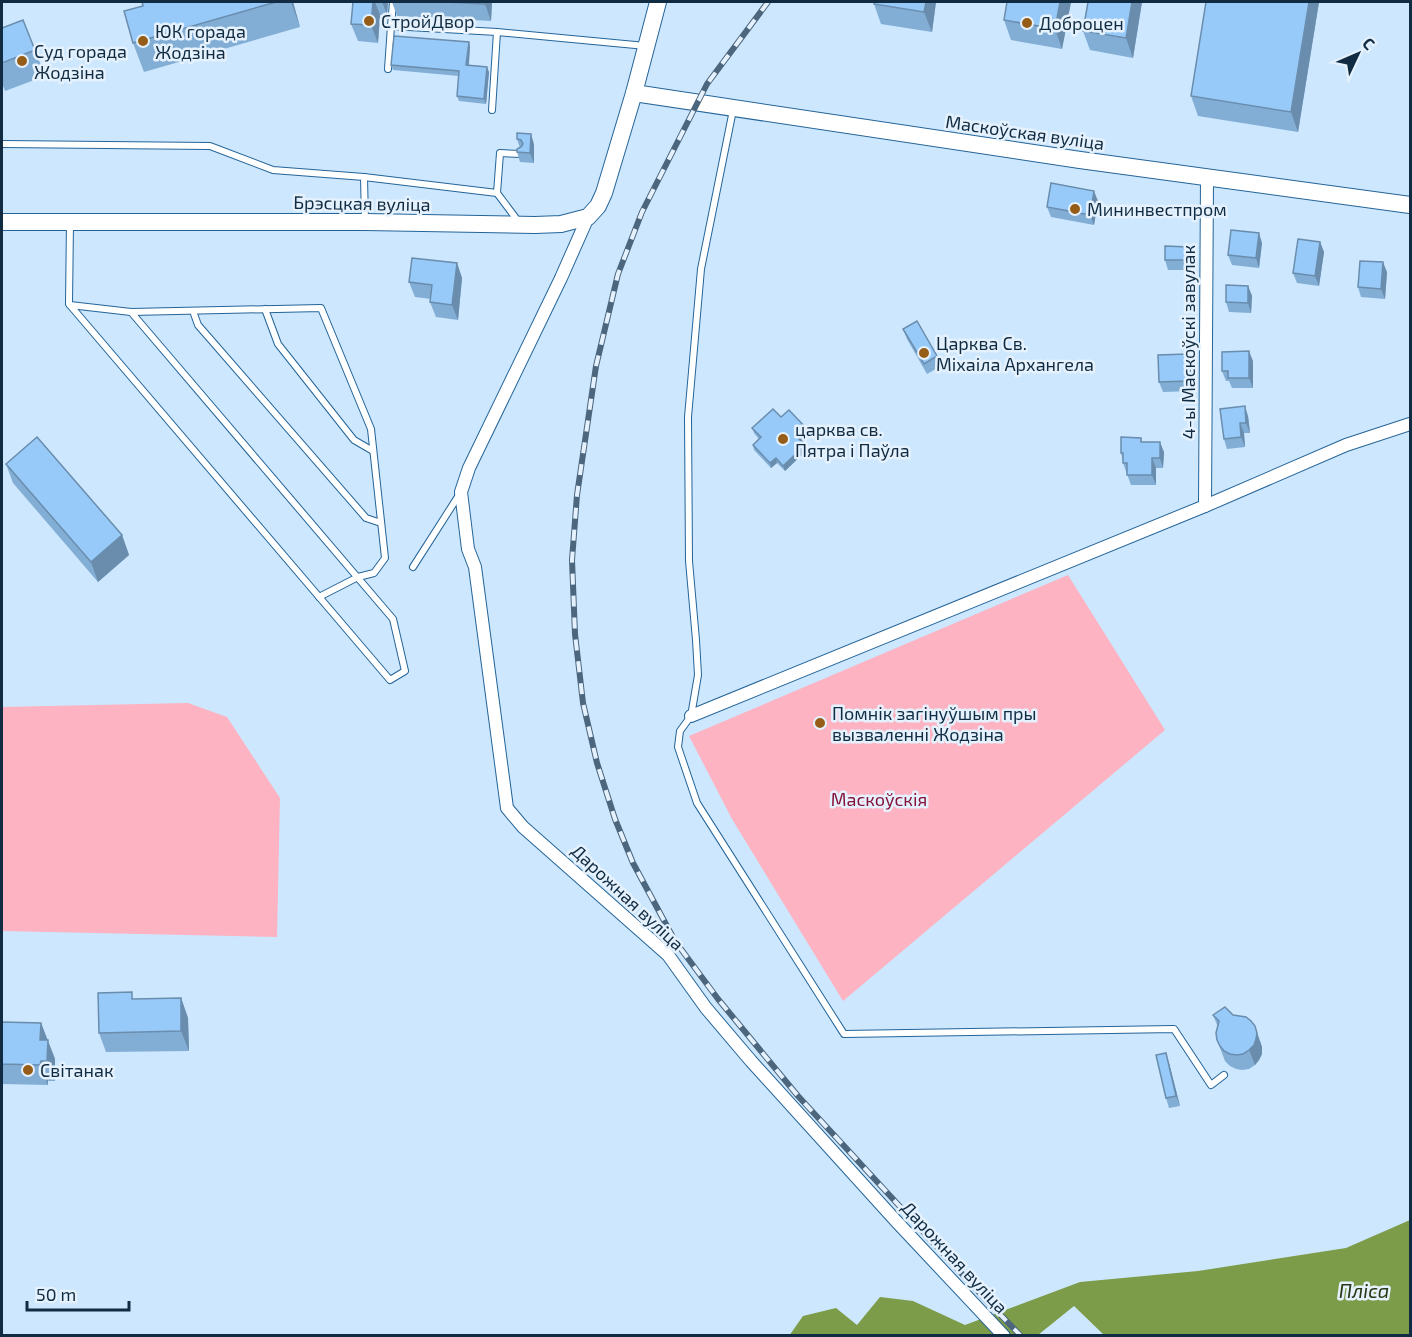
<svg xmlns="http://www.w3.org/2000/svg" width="1412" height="1337" font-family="'Exo 2',sans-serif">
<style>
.green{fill:#fdb3c1}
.water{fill:#7c9c49}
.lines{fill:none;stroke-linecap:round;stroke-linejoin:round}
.service-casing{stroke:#246498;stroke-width:8}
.minor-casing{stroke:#246498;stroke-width:14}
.secondary-casing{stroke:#246498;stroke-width:18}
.service{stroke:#fff;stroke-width:6}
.minor{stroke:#fff;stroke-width:12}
.secondary{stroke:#fff;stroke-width:16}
.rail-casing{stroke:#4c667d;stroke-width:6}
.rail{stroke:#e5f2fe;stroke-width:4;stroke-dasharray:11;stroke-linecap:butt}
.wall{fill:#82aed5}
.shaded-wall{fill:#6a8dae}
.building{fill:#97caf8;stroke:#6a8dae;stroke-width:1.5}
.poi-dot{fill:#955d17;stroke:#e5f2fe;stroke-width:2}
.labels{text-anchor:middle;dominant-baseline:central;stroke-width:5;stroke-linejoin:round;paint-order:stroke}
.poi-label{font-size:18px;fill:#112c42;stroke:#e5f2fe;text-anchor:start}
.street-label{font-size:18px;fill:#112c42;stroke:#e5f2fe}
.park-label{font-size:18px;fill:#86153c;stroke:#e5f2fe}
.water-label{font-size:20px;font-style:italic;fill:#2a3714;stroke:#e5f2fe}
</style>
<rect width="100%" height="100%" fill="#cde7fe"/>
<g class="green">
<path d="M1068,575L1165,730L843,1001L732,819L689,736Z"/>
<path d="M188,703L227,717L280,798L277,937L2,931V707Z"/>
</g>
<path class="water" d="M1410,1220V1335H1104L1074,1306L1038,1335L789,1336L803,1316L836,1308L857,1325L880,1297L913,1301L965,1325L1080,1282L1198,1271L1346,1248Z"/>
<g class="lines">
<g class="service-casing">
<g id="service">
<path d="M393,2L391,26L497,32L646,46"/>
<path d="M388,69L391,26"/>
<path d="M492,110L497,32"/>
<path d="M733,110L701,269L688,417L689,561L696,640L698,675L691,716L680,731L678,747L697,803L844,1034L1174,1029L1211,1085L1224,1075"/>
<path d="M2,144L210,146L273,170L364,177L365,221"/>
<path d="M364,177L497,193L500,153L521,154"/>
<path d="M497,193L518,221"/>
<path d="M70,222L69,304L390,680L405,671L393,619L131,312"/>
<path d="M70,305L131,312L321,308L371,429L385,558L374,573L358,577L319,597"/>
<path d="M265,309L278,344L354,440L373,451"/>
<path d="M193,311L198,325L366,518L381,523"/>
<path d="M413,567L459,495"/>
</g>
</g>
<g class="minor-casing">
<g id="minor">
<path d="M588,217L561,278L469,468L461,492L468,549L475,567L507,808L523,827L668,955L706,1008L751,1061L896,1221L1004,1336"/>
<path d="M1205,506L1207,178"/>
<path d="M691,716L1205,506L1346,445L1410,424"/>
</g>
</g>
<g class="secondary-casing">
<g id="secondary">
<path d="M634,93L1080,160L1410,205"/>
<path d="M2,222H365L535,225L561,224L588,217L598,206L604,193L634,93L658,2"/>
</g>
</g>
<use href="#service" class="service"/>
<use href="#minor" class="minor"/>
<use href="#secondary" class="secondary"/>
<g class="rail-casing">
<path id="rail" d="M768,2L707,84L642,212L618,274L596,366L577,495L572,560L575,634L583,703L597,763L615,819L633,863L675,941L718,999L798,1096L988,1302L1021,1336"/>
</g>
<use href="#rail" class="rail"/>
</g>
<g class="wall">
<path d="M142,2H293L300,27L144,72L133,43L143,6Z"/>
<path d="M353,2H388L387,15H380L378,43L358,41L351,24Z"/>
<path d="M392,2H492L491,21L397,16Z"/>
<path d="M936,2L932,32L881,24L874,4Z"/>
<path d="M1071,2L1062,49L1011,40L1004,20Z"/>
<path d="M1142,2L1133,58L1090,50L1083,31Z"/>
<path d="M1206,2H1319L1298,132L1198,116L1191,96Z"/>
<path d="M2,28L35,50L45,76L5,91L2,83Z"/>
<path d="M469,42L470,47L469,66L489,72L486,104L459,101L457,96L459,76L393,70L391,65Z"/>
<path d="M517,139L534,144V163L520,162L517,152L520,148Z"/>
<path d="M1098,201L1094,225L1051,217L1047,207Z"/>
<path d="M1320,242L1324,252L1319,286L1297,283L1293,273Z"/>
<path d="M1262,243L1259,268L1232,265L1228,255Z"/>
<path d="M1188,247L1192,257V270H1168L1165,260Z"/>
<path d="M457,263L462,278L458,320L436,317L430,302L431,299L415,297L409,282Z"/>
<path d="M1387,272L1385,299L1361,297L1358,287Z"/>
<path d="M1248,286L1252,296L1251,313L1229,312L1226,302Z"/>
<path d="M903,329L937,356L941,366L927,374L907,339Z"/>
<path d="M1187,354L1191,364L1192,391L1163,392L1159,382Z"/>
<path d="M1253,361V388H1232L1229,381H1226L1222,371Z"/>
<path d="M1248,416L1250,433H1244L1245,447L1227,449L1224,439Z"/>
<path d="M781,417L810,435L802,442L807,450L785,471L777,463L771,468L754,450L753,445L759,439L754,433L752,428Z"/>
<path d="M1141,438L1142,442L1164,452L1163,468H1156V485H1131L1123,463V460L1121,453Z"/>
<path d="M6,464L122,535L129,555L98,582L13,483Z"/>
<path d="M181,998L188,1018L189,1051L106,1052L99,1033L134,999Z"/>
<path d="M1213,1015L1260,1041L1262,1047V1054L1259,1060L1255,1065L1249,1069L1242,1070L1236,1069L1230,1066L1225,1061L1217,1040L1218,1027Z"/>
<path d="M2,1022L41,1023L55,1059V1081H48V1085L2,1084Z"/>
<path d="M1169,1063L1180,1106L1169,1108L1166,1098Z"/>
</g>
<g class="shaded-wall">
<path d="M291,2H293L300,27Z"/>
<path d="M373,2H375L380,15L378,43L371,25Z"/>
<path d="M382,2H388L387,15Z"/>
<path d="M485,2H492L491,21L485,4Z"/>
<path d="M926,2H936L932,32L924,12Z"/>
<path d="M1060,2H1071L1062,49L1055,29Z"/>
<path d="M1132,2H1142L1133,58L1126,38Z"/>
<path d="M1309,2H1319L1298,132L1291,112Z"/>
<path d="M469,42L470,47L468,70L466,65Z"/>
<path d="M487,67L489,72L486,104L484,99Z"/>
<path d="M531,134L534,144V163L530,153Z"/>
<path d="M1094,191L1098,201L1094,225L1090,215Z"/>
<path d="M1259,233L1262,243L1259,268L1256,258Z"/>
<path d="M1320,242L1324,252L1319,286L1315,276Z"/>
<path d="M1188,247L1192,257V270L1188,260Z"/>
<path d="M1383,262L1387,272L1385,299L1381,289Z"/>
<path d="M457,263L462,278L458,320L452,305Z"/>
<path d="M1248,286L1252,296L1251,313L1248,303Z"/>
<path d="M1249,351L1253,361V388L1249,378Z"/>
<path d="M1187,354L1191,364L1192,391L1188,381Z"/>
<path d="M1245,406L1248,416L1250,433L1246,423Z"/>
<path d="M1240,423L1244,433L1245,447L1241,437Z"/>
<path d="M808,430L810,435L801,444L799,439Z"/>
<path d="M1160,442L1164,452L1163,468L1160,458Z"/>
<path d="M805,445L807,450L785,471L783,466Z"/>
<path d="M776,458L777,463L771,468L770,463Z"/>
<path d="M1152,458L1156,468V485L1152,475Z"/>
<path d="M122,535L129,555L98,582L91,562Z"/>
<path d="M181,998L188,1018L189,1051L181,1031Z"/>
<path d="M41,1023L55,1059V1081L40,1040Z"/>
<path d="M1255,1026L1262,1047V1054L1259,1060L1255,1065L1249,1050Z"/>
<path d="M1166,1053L1169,1063L1180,1106L1176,1096Z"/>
<path d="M41,1061L48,1081V1085L40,1065Z"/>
</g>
<g class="building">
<path d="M142,2H276L133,43L124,11L143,6Z"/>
<path d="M353,2H373L371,25L351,24Z"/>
<path d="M446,2H485V4Z"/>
<path d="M875,2H926L924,12L874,4Z"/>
<path d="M1007,2H1060L1055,29L1004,20Z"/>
<path d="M1088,2H1132L1126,38L1083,31Z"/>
<path d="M1206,2H1309L1291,112L1191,96Z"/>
<path d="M23,20L35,50L2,63V28Z"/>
<path d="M394,36L469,42L466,65L487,67L484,99L457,96L459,71L391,65Z"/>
<path d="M517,133L531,134L530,153L517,152V149L521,147L523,144L521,140L517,139Z"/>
<path d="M1051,183L1094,191L1090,215L1047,207Z"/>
<path d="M1231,230L1259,233L1256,258L1228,255Z"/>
<path d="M1298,239L1320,242L1315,276L1293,273Z"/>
<path d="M1165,246L1188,247V260H1165Z"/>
<path d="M412,258L457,263L452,305L430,302L432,285L409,282Z"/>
<path d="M1360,261L1383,262L1381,289L1358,287Z"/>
<path d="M1226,285L1248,286V303L1226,302Z"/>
<path d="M917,321L937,356L924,364L903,329Z"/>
<path d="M1249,351V378H1228V371H1222V352Z"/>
<path d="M1187,354L1188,381L1159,382L1158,355Z"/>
<path d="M1245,406L1246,423H1240L1241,437L1224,439L1220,409Z"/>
<path d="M773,409L781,417L789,410L808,430L799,439L805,445L783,466L776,458L770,463L753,445L761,437L752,428Z"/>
<path d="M37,437L122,535L91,562L6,464Z"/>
<path d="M1121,437L1141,438V442H1160V458H1152V475H1127V463H1123V453H1121Z"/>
<path d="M132,992V999L181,998V1031L99,1033L98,993Z"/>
<path d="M1225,1007L1233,1015L1246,1017L1251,1021L1255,1026L1257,1033L1256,1039L1254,1045L1249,1050L1243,1054L1237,1055L1230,1054L1224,1051L1220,1046L1217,1040L1216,1033L1219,1021L1213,1015Z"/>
<path d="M2,1022L41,1023L40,1040H48L47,1061H41L40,1065L2,1064Z"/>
<path d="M1166,1053L1176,1096L1166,1098L1156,1055Z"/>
</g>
<g class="poi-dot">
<circle cx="369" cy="21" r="6"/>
<circle cx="1027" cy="23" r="6"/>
<circle cx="143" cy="41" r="6"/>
<circle cx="22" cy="61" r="6"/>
<circle cx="1075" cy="209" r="6"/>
<circle cx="924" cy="353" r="6"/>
<circle cx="783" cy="439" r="6"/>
<circle cx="820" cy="723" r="6"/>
<circle cx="28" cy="1070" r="6"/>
</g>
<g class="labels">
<g class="poi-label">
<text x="381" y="21">СтройДвор</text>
<text x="1039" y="23">Доброцен</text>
<text x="155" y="31">ЮК горада<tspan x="155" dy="21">Жодзіна</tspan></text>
<text x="34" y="51">Суд горада<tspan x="34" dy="21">Жодзіна</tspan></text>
<text x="1087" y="209">Мининвестпром</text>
<text x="936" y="343">Царква Св.<tspan x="936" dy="21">Міхаіла Архангела</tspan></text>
<text x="795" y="429">царква св.<tspan x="795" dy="21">Пятра і Паўла</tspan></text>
<text x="832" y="713">Помнік загінуўшым пры<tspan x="832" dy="21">вызваленні Жодзіна</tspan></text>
<text x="40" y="1070">Світанак</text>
</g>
<g class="street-label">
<text transform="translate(1025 132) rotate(8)">Маскоўская вуліца</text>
<text transform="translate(362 203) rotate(1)">Брэсцкая вуліца</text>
<text transform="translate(1188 342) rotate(-90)">4-ы Маскоўскі завулак</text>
<text transform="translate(628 897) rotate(43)">Дарожная вуліца</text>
<text transform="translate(955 1257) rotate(47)">Дарожная вуліца</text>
</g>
<g class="park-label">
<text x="879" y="799">Маскоўскія</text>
</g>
<g class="water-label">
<text x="1364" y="1290">Пліса</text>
</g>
</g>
<rect width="1412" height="1337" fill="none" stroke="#112c42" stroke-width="6"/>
<g transform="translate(1358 54) rotate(46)" stroke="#e5f2fe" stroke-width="4.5" paint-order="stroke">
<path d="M0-4.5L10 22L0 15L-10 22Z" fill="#112c42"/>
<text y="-9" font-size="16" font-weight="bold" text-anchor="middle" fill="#112c42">С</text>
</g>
<path d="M27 1301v9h102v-9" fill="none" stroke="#112c42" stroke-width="3"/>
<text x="36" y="1301" font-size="18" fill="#112c42" stroke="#e5f2fe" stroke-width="4.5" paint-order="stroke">50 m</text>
</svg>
